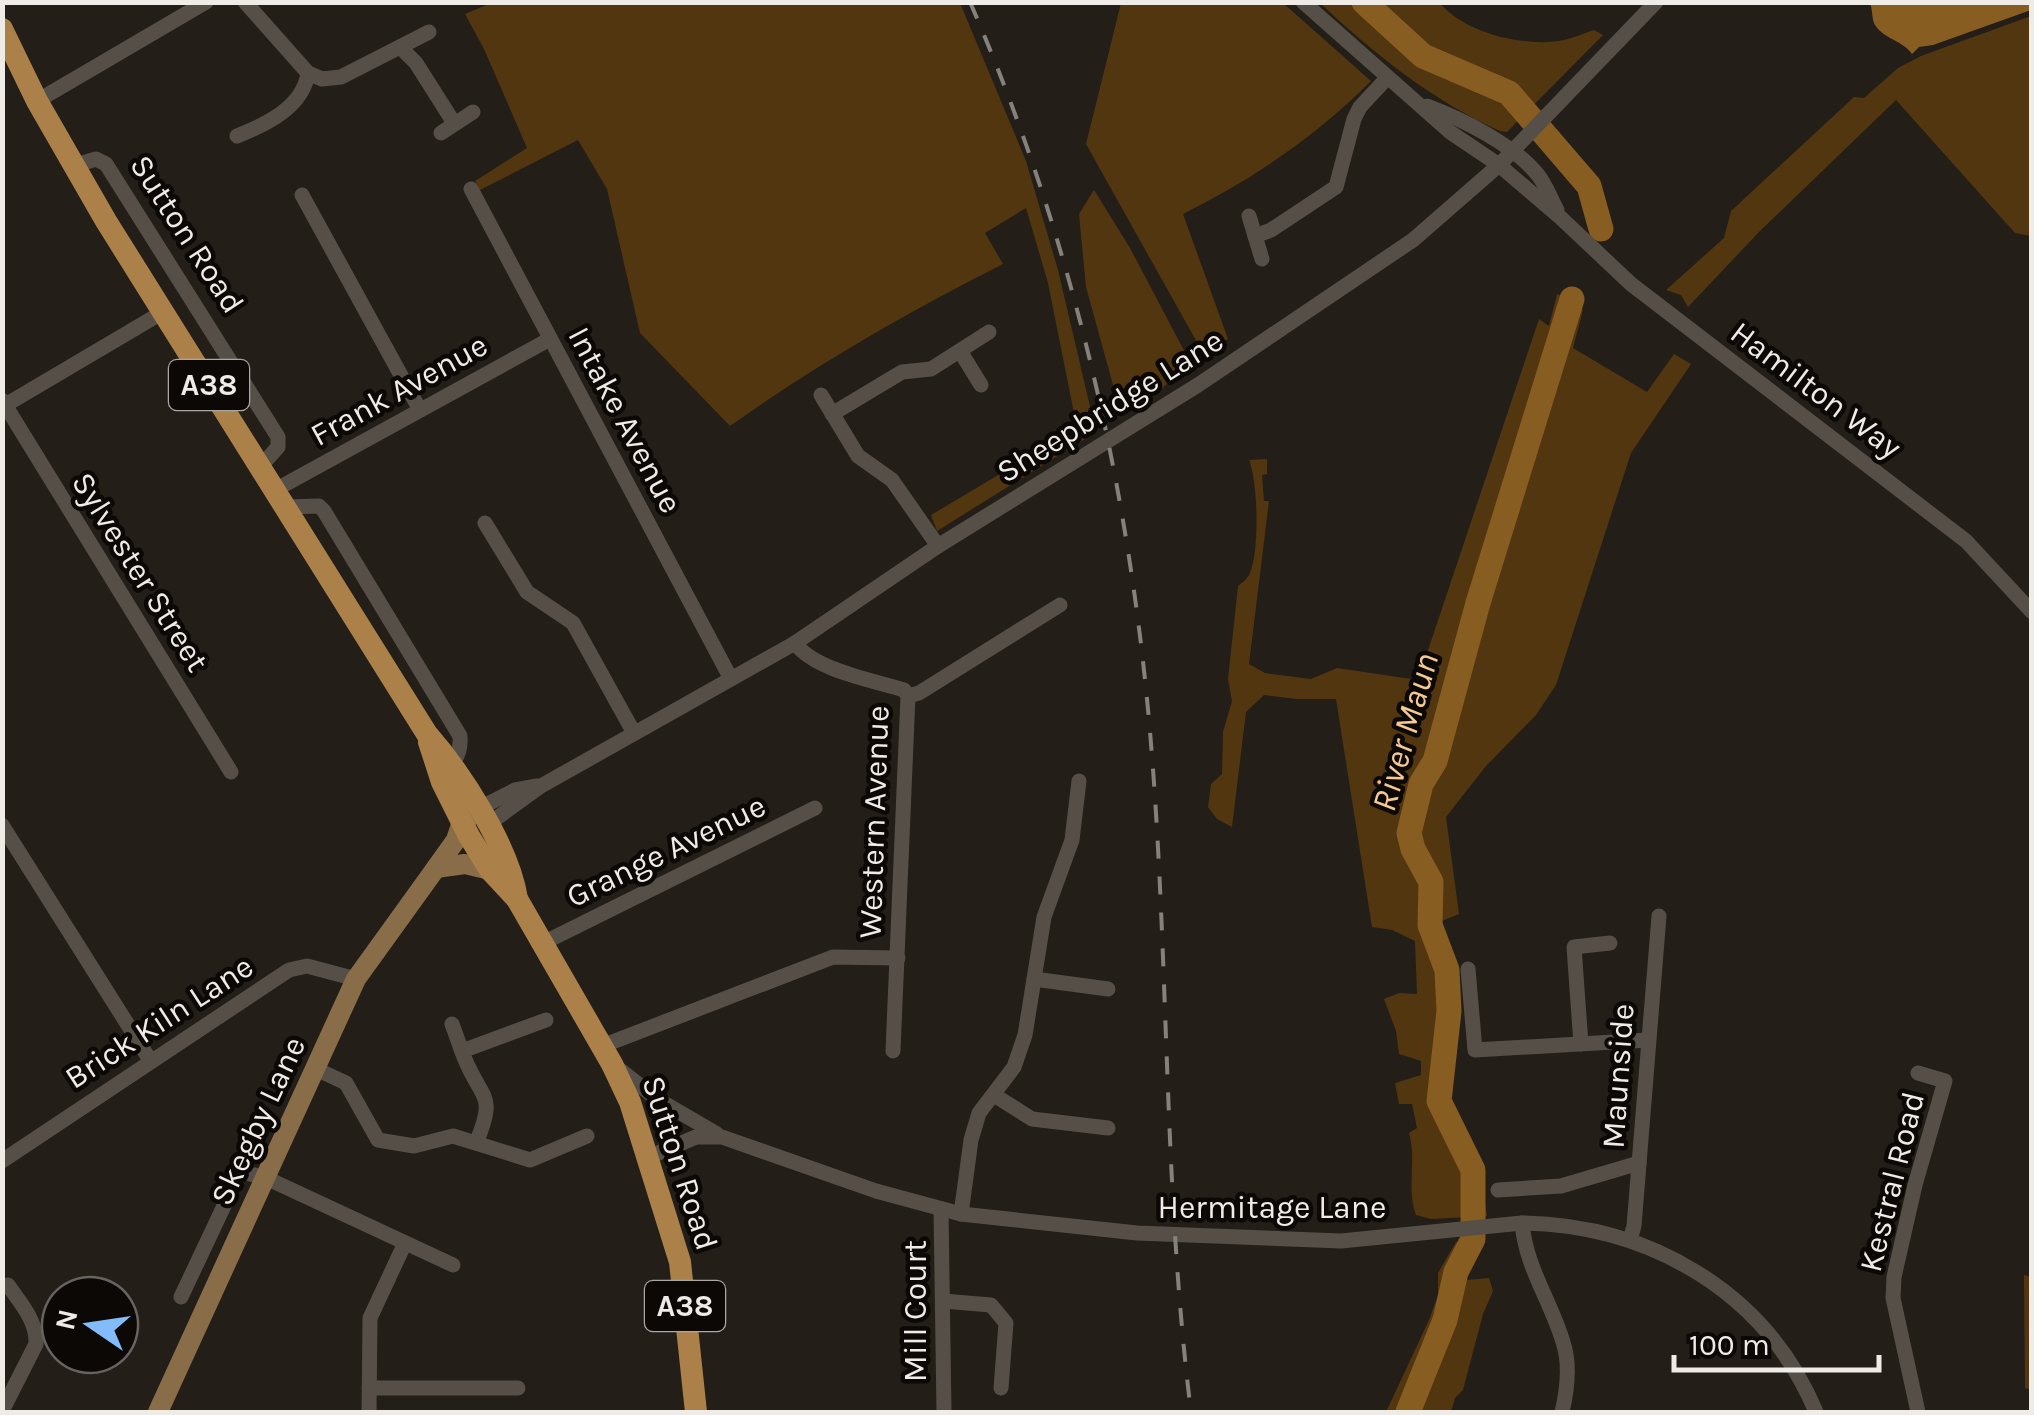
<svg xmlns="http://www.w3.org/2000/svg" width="2034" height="1415" font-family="Karla,sans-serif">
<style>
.green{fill:#52360f}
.water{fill:#885d21}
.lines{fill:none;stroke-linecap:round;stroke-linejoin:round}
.river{stroke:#885d21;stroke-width:25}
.minor{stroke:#554f48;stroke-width:15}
.major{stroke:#896d49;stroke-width:20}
.highway{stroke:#ac8149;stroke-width:22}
.rail{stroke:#85817c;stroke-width:4;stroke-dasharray:18 18;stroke-linecap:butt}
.labels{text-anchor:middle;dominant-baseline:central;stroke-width:9;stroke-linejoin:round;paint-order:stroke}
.shield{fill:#0b0806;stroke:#aba8a4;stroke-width:2.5}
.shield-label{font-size:30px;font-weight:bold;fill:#efece8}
.street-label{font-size:32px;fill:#efece8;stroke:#0b0806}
.water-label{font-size:35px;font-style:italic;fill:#f7c992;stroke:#0b0806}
</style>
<rect width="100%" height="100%" fill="#231e18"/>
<g class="green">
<path d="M491,3H960L1026,161L1058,270L1096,432L937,531L931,515L1077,428L1048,283L1026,208L985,233L1003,264C908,312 817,364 730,426L640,333L607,189L578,140L480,190L475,181L527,148L484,49L465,14Z"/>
<path d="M1121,3H1283L1371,81C1315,137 1253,179 1183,214L1228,339L1203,353L1086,144Z"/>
<path d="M1320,3H1440C1464,33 1526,48 1564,40C1574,38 1584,33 1594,30L1603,35L1507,132L1500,131C1433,101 1373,53 1320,3Z"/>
<path d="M2031,16V236L2015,233L1896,100L1760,231L1688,307L1681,295L1666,290L1724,238L1731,211L1854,97L1864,98L1898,68L1921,56Z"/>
<path d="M1094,190L1130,248L1190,362L1154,396L1121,414L1086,287L1079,214Z"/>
<path d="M1557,294L1572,299L1583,310L1573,348L1647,392L1674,354L1691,364L1631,453L1556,685L1536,715L1486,766L1446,817L1459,914L1442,921L1445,940L1452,947L1457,1004L1450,1108L1471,1151L1477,1155L1487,1216L1431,1219L1416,1215C1406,1188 1417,1160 1409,1133L1417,1128L1412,1104H1399L1395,1083L1421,1075V1061L1399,1054L1396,1031L1384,999L1399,993L1417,994L1415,941L1392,930L1372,927L1336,699H1296L1264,695L1246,712L1232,827L1217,819L1208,807L1211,784L1222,774L1223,732L1232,701L1228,679L1238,586C1242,583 1247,579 1249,575C1260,553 1258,482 1249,460L1267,459V474L1262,475L1264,501H1269L1249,664L1265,673L1311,679L1337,668L1418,680L1539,319L1549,326Z"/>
<path d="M1467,1239L1471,1257L1461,1276L1467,1280L1489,1278L1493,1291L1483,1314L1463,1390L1455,1398L1451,1412H1386L1429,1320L1438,1295V1273L1456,1242Z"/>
<path d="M2024,1275L2031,1277V1390L2025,1388Z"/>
</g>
<path class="water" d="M2031,2V10L1933,45L1919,47L1912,54C1902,39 1878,38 1873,20C1872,14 1872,8 1870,3Z"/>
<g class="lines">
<g class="river">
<path d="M1364,2L1423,56L1509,93L1589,186L1601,229"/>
<path d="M1408,1412L1445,1320L1456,1272L1473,1239V1170L1439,1101L1449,1011L1447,970L1430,925L1431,882L1413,849L1409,833L1421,784L1435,761L1478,603L1572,299"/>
</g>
<g class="minor">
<path d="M245,2L308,73L322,79L341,77L429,32"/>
<path d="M1303,2L1450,132L1499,165L1561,218L1631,284L1966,541L2032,612"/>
<path d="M400,47L416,63L454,123"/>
<path d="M37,101L206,2"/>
<path d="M1427,106C1462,119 1514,145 1538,175C1546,185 1551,199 1557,210"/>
<path d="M441,133L473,112"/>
<path d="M237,136C267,124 303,107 308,73"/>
<path d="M73,166L96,159L106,164L278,437V447L261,466"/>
<path d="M471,189L730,677"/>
<path d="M302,195L420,410"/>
<path d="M1249,216L1262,259"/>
<path d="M1255,236L1271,230L1336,187L1354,119L1360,107L1387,78"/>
<path d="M960,351L981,385"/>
<path d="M821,395L858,456L892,480L938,546"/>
<path d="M2,400L231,772"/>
<path d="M2,407L163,312"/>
<path d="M832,414L902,372L931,369L989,332"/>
<path d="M275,490L550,339"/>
<path d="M286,507L319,506L324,511L460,736C461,749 457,761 446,768"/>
<path d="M485,523L527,592L573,623L634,733"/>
<path d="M795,643C814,670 872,680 904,690L908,696L893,1051"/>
<path d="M908,696L919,693L1060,605"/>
<path d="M478,809L515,790L537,786"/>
<path d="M2,825L150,1060"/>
<path d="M487,825L541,786L795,643L938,546L1198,385L1413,240L1499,165L1656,2"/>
<path d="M541,944L815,808"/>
<path d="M1468,969L1475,1050L1648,1040"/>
<path d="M1034,979L1108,989"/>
<path d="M452,1024C457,1037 461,1051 467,1064C484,1101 495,1096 477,1141"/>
<path d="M1581,1044L1574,947L1610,943"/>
<path d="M602,1046L833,957L898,958"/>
<path d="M462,1051L546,1020"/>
<path d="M615,1066L657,1099L717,1134"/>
<path d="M316,1069L346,1083L378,1140L414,1146L453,1136L530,1160L587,1136"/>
<path d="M994,1095L1032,1119L1108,1128"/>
<path d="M649,1157L696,1137H722L876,1191L961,1214L1137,1233L1341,1241L1522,1223C1650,1225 1766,1292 1816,1412"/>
<path d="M2,1161L289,970L307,966L356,979"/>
<path d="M1498,1190L1561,1186L1639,1163"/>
<path d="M941,1209L944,1412"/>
<path d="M961,1214L971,1140L979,1113L1014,1067L1025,1035L1044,917L1072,840L1079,781"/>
<path d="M1522,1223C1526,1268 1550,1299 1563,1342C1570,1363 1567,1391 1562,1412"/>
<path d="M1630,1240L1634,1226L1659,916"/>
<path d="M181,1297L240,1172L264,1177L453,1265"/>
<path d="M943,1301L991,1305L1006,1323L1001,1388"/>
<path d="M369,1388H518"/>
<path d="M2,1411L36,1344C37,1321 21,1304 8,1285"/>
<path d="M369,1412L370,1318L405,1243"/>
<path d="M1918,1412L1893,1298L1894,1277L1915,1185L1945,1081L1918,1073"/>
</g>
<g class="major">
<path d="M436,868L465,864L490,870"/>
<path d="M158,1412L356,979L436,868L456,840L462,822L469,817"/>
</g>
<g class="highway">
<path d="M2,29L37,101L106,221L427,734C462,774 509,847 517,899"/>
<path d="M429,742L442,782L469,836L490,870L517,899L612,1064L630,1102L680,1262L696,1412"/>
</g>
<path class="rail" d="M970,2C1074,241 1132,496 1152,756C1169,974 1164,1195 1191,1412"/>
</g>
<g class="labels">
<g class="shield">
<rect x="169" y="360" width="80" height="50" rx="8"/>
<rect x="645" y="1281" width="80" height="50" rx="8"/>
</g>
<g class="shield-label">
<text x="209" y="385">A38</text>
<text x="685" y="1306">A38</text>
</g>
<g class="street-label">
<text transform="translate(187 234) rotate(57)">Sutton Road</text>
<text transform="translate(399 390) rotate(-29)">Frank Avenue</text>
<text transform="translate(1816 390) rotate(37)">Hamilton Way</text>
<text transform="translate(1110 406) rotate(-32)">Sheepbridge Lane</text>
<text transform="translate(625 420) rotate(62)">Intake Avenue</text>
<text transform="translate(140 572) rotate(58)">Sylvester Street</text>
<text transform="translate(874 822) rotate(-88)">Western Avenue</text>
<text transform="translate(666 851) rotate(-26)">Grange Avenue</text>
<text transform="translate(159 1022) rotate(-33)">Brick Kiln Lane</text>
<text transform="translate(1618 1076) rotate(-86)">Maunside</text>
<text transform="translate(258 1121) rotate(-65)">Skegby Lane</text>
<text transform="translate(680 1163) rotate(72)">Sutton Road</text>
<text transform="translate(1892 1182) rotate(-76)">Kestral Road</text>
<text x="1272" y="1207">Hermitage Lane</text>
<text transform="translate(915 1311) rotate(-90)">Mill Court</text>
</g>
<g class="water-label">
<text transform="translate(1405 732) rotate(-74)">River Maun</text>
</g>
</g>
<rect width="2034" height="1415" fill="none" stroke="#efece8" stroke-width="10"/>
<g transform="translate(90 1325) rotate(283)"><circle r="48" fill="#0b0806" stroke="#666360" stroke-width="2.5"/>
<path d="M0-8L18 38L0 25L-18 38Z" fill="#83bcfb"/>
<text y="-15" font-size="28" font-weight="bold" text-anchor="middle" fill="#efece8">N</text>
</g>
<path d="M1674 1355v15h205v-15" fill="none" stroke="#efece8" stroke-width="5"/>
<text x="1689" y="1355" font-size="30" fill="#efece8" stroke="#0b0806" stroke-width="8" paint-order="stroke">100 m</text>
</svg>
